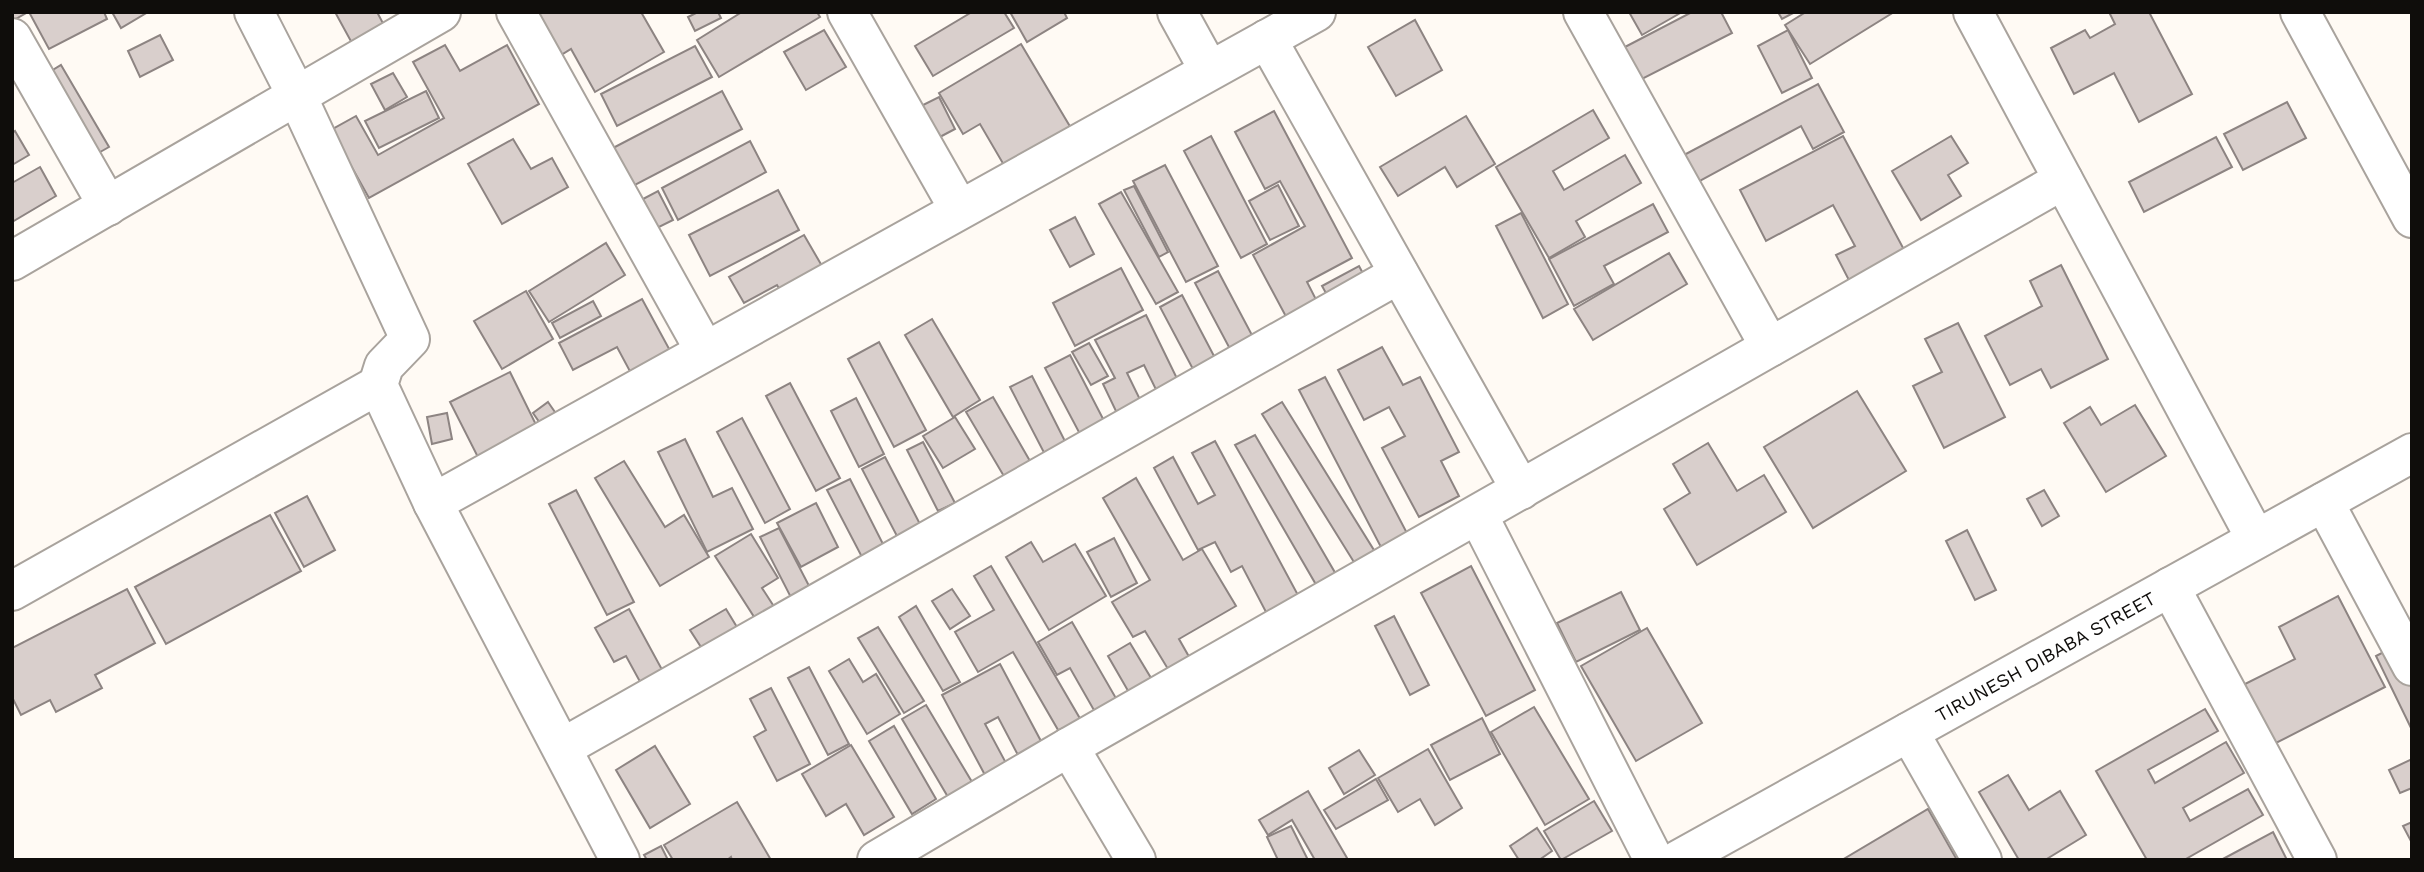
<svg xmlns="http://www.w3.org/2000/svg" width="2424" height="872" font-family="'Work Sans',sans-serif">
<style>
.building{fill:#d9cfcc;stroke:#8d8482;stroke-width:2}
.lines{fill:none;stroke-linecap:round;stroke-linejoin:round}
.minor-casing{stroke:#a9a39d;stroke-width:42}
.major-casing{stroke:#a9a39d;stroke-width:42}
.minor{stroke:#fff;stroke-width:38}
.major{stroke:#fff;stroke-width:38}
.labels{text-anchor:middle;dominant-baseline:central;stroke-width:7;stroke-linejoin:round;paint-order:stroke}
.street-label{font-size:19px;fill:#0f0d0b;stroke:#fffaf4}
</style>
<rect width="100%" height="100%" fill="#fffaf4"/>
<g class="building">
<path d="M12,12H28L12,21Z"/>
<path d="M29,12H104L107,19L49,49Z"/>
<path d="M112,12H148L121,28Z"/>
<path d="M335,12H377L385,27L353,45Z"/>
<path d="M541,12H641L664,52L595,92L571,49L561,55L538,14Z"/>
<path d="M698,12H718L721,18L695,31L688,17Z"/>
<path d="M742,12H817L820,17L719,77L697,40Z"/>
<path d="M972,12H1004L1014,28L933,76L915,46Z"/>
<path d="M1010,12H1064L1067,18L1027,42Z"/>
<path d="M1629,12H1682L1642,35Z"/>
<path d="M1692,12H1721L1732,33L1640,80L1623,48Z"/>
<path d="M1778,12H1795L1782,19Z"/>
<path d="M1806,12H1894L1810,64L1785,25Z"/>
<path d="M2109,12H2149L2192,94L2139,122L2114,73L2074,94L2051,48L2085,30L2090,38L2115,24Z"/>
<path d="M1415,20L1442,70L1396,96L1368,47Z"/>
<path d="M824,30L846,67L806,90L784,52Z"/>
<path d="M1788,30L1812,78L1782,93L1758,46Z"/>
<path d="M160,35L173,60L140,77L128,51Z"/>
<path d="M1021,44L1081,145L1015,184L980,124L963,134L939,93Z"/>
<path d="M445,45L460,71L507,45L539,104L369,198L331,130L356,116L378,155L444,118L413,62Z"/>
<path d="M695,46L712,77L617,126L601,94Z"/>
<path d="M61,65L109,147L86,160L38,79Z"/>
<path d="M393,73L407,97L385,110L371,84Z"/>
<path d="M1818,84L1844,132L1813,149L1801,126L1698,182L1684,155Z"/>
<path d="M426,91L439,118L379,148L365,121Z"/>
<path d="M722,91L742,129L633,186L613,148Z"/>
<path d="M939,97L955,129L936,139L921,106Z"/>
<path d="M2287,102L2306,138L2243,170L2224,134Z"/>
<path d="M1593,110L1609,138L1553,171L1564,190L1625,155L1641,183L1576,221L1585,237L1549,258L1496,167Z"/>
<path d="M1274,111L1352,258L1307,282L1328,323L1298,339L1253,255L1305,226L1280,181L1265,189L1235,132Z"/>
<path d="M1466,116L1495,164L1457,187L1445,167L1398,196L1380,167Z"/>
<path d="M15,131L29,155L12,165V133Z"/>
<path d="M1211,136L1267,244L1241,258L1184,151Z"/>
<path d="M1843,136L1909,259L1853,288L1836,255L1855,246L1833,205L1766,241L1740,190Z"/>
<path d="M1951,136L1968,163L1948,175L1961,196L1921,220L1892,171Z"/>
<path d="M2216,137L2232,167L2144,212L2129,182Z"/>
<path d="M513,139L531,169L552,158L568,187L502,224L468,164Z"/>
<path d="M750,141L766,172L678,220L662,188Z"/>
<path d="M1165,165L1218,266L1186,282L1133,181Z"/>
<path d="M40,167L56,196L12,222V183Z"/>
<path d="M1278,185L1299,226L1270,240L1249,201Z"/>
<path d="M1134,186L1168,252L1159,257L1124,190Z"/>
<path d="M778,190L799,230L710,276L689,235Z"/>
<path d="M658,191L673,220L657,228L643,199Z"/>
<path d="M1121,192L1178,292L1156,304L1099,204Z"/>
<path d="M1653,204L1668,232L1604,266L1614,284L1574,306L1549,259Z"/>
<path d="M1521,213L1568,304L1543,318L1496,226Z"/>
<path d="M1075,217L1094,254L1070,267L1050,230Z"/>
<path d="M804,235L833,285L791,309L777,285L744,303L729,277Z"/>
<path d="M606,243L625,275L549,322L529,291Z"/>
<path d="M1669,253L1687,284L1593,340L1574,309Z"/>
<path d="M2061,265L2108,359L2051,388L2041,369L2010,385L1985,336L2042,306L2030,281Z"/>
<path d="M1359,266L1374,294L1337,313L1322,286Z"/>
<path d="M1121,268L1143,310L1075,346L1053,303Z"/>
<path d="M1218,271L1262,354L1239,366L1195,283Z"/>
<path d="M526,291L553,339L502,369L474,321Z"/>
<path d="M1182,295L1225,377L1203,388L1160,307Z"/>
<path d="M642,299L680,369L640,390L617,347L573,370L559,343Z"/>
<path d="M593,301L601,316L560,338L552,323Z"/>
<path d="M1146,315L1187,399L1166,410L1144,365L1127,373L1149,418L1125,430L1103,384L1115,378L1095,340Z"/>
<path d="M932,319L980,400L953,417L905,335Z"/>
<path d="M1958,323L2005,417L1944,448L1913,386L1942,372L1925,339Z"/>
<path d="M879,342L926,430L894,447L848,359Z"/>
<path d="M1089,343L1108,376L1091,385L1072,352Z"/>
<path d="M1382,347L1403,385L1420,377L1459,452L1441,461L1459,496L1419,517L1382,448L1405,436L1389,407L1364,420L1338,370Z"/>
<path d="M1070,355L1114,440L1090,453L1045,368Z"/>
<path d="M510,372L546,445L487,475L450,402Z"/>
<path d="M1032,376L1073,457L1052,468L1010,387Z"/>
<path d="M1325,377L1409,537L1383,551L1299,390Z"/>
<path d="M790,383L840,478L816,491L766,396Z"/>
<path d="M1857,391L1906,471L1813,528L1764,447Z"/>
<path d="M993,397L1038,475L1005,478L966,412Z"/>
<path d="M856,398L884,454L859,467L831,411Z"/>
<path d="M548,402L566,428L551,439L533,413Z"/>
<path d="M1282,402L1377,555L1357,567L1262,414Z"/>
<path d="M2135,405L2166,456L2106,492L2064,423L2090,407L2101,425Z"/>
<path d="M447,413L452,439L432,444L427,417Z"/>
<path d="M955,417L975,449L943,468L923,436Z"/>
<path d="M742,418L790,509L765,523L717,432Z"/>
<path d="M1255,435L1337,576L1318,588L1235,445Z"/>
<path d="M685,439L713,497L732,488L753,529L707,552L658,452Z"/>
<path d="M1215,441L1299,597L1267,614L1242,566L1231,572L1215,542L1198,550L1154,468L1173,457L1198,504L1215,495L1192,453Z"/>
<path d="M923,442L955,503L938,511L907,450Z"/>
<path d="M1708,443L1737,491L1764,475L1786,512L1697,565L1664,509L1690,493L1673,464Z"/>
<path d="M885,457L921,526L898,538L862,469Z"/>
<path d="M624,461L665,527L684,515L709,557L660,586L595,478Z"/>
<path d="M1136,478L1183,560L1202,549L1236,606L1179,639L1192,662L1171,674L1145,631L1133,637L1112,602L1150,580L1103,498Z"/>
<path d="M850,479L885,548L863,559L827,490Z"/>
<path d="M576,490L634,602L607,615L549,504Z"/>
<path d="M2044,490L2059,516L2042,526L2027,499Z"/>
<path d="M307,496L335,550L304,567L275,513Z"/>
<path d="M816,503L838,547L801,567L777,523Z"/>
<path d="M270,515L301,571L166,644L135,587Z"/>
<path d="M779,528L820,607L801,617L760,537Z"/>
<path d="M1967,530L1996,590L1975,600L1946,541Z"/>
<path d="M751,534L778,578L762,588L784,622L765,634L715,556Z"/>
<path d="M1114,538L1137,583L1111,597L1087,552Z"/>
<path d="M1031,542L1043,562L1075,544L1106,596L1049,630L1006,557Z"/>
<path d="M991,566L1082,722L1061,735L1013,652L978,672L955,632L994,610L974,576Z"/>
<path d="M1471,566L1535,690L1486,716L1421,593Z"/>
<path d="M127,589L155,643L95,675L102,688L56,712L50,700L21,715L12,697V648Z"/>
<path d="M952,589L970,616L950,629L932,601Z"/>
<path d="M1621,592L1640,630L1576,662L1557,623Z"/>
<path d="M2338,596L2385,687L2274,744L2243,685L2295,659L2279,627Z"/>
<path d="M916,606L960,682L943,691L899,617Z"/>
<path d="M629,609L672,688L650,700L626,656L614,662L595,628Z"/>
<path d="M726,609L746,642L712,664L690,630Z"/>
<path d="M1394,616L1429,685L1410,695L1375,626Z"/>
<path d="M1072,622L1117,700L1095,712L1070,668L1057,675L1038,642Z"/>
<path d="M878,627L924,701L904,713L858,638Z"/>
<path d="M1647,628L1702,723L1636,761L1581,666Z"/>
<path d="M1130,643L1154,683L1131,696L1108,656Z"/>
<path d="M2401,643L2412,664V730L2376,656Z"/>
<path d="M849,659L863,682L876,674L900,714L867,734L829,671Z"/>
<path d="M1000,664L1042,743L1019,757L998,717L985,724L1006,763L985,775L942,695Z"/>
<path d="M809,667L849,744L828,755L788,678Z"/>
<path d="M771,688L810,764L777,781L754,737L766,730L750,699Z"/>
<path d="M926,705L972,782L948,797L902,719Z"/>
<path d="M1534,707L1589,799L1545,825L1491,732Z"/>
<path d="M2205,709L2218,731L2148,770L2155,783L2226,742L2244,773L2183,808L2190,821L2248,789L2263,815L2184,860H2147L2096,771Z"/>
<path d="M1482,718L1500,754L1450,780L1431,745Z"/>
<path d="M894,726L936,799L912,814L869,741Z"/>
<path d="M851,745L894,817L864,835L846,804L826,816L802,774Z"/>
<path d="M655,746L690,804L650,828L616,770Z"/>
<path d="M1428,749L1462,808L1435,825L1420,799L1398,812L1378,778Z"/>
<path d="M1359,750L1375,775L1344,794L1329,768Z"/>
<path d="M2412,759V788L2400,793L2389,770Z"/>
<path d="M2008,775L2029,810L2060,791L2086,835L2045,860H2019L1979,792Z"/>
<path d="M1376,779L1388,800L1336,829L1324,810Z"/>
<path d="M1308,791L1347,858L1344,860H1315L1292,820L1268,835L1259,820Z"/>
<path d="M1594,801L1612,831L1561,860L1544,831Z"/>
<path d="M737,802L771,860H732L731,857L727,860H673L664,845Z"/>
<path d="M1928,809L1957,860H1842Z"/>
<path d="M2412,822V843L2403,826Z"/>
<path d="M1291,826L1308,860H1278L1267,837Z"/>
<path d="M1537,828L1552,851L1539,860H1519L1510,846Z"/>
<path d="M2273,832L2287,860H2221Z"/>
<path d="M661,846L668,860H647L644,855Z"/>
</g>
<g class="lines">
<g class="minor-casing">
<g id="minor">
<path d="M254,12L297,96L410,339L384,366L378,385L433,503L620,860"/>
<path d="M516,12L705,351"/>
<path d="M847,12L959,209"/>
<path d="M1177,12L1209,70"/>
<path d="M1583,12L1770,347"/>
<path d="M1973,12L2256,539"/>
<path d="M2300,12L2412,218"/>
<path d="M12,38L108,206"/>
<path d="M1267,39L1521,490"/>
<path d="M12,261L441,12"/>
<path d="M2324,502L2412,666"/>
<path d="M433,503L1316,12"/>
<path d="M1478,515L1654,860"/>
<path d="M2170,587L2317,860"/>
<path d="M12,591L378,385"/>
<path d="M1909,732L1982,860"/>
<path d="M1069,747L1136,860"/>
<path d="M562,748L1399,274"/>
<path d="M877,860L1069,747L2063,180"/>
</g>
</g>
<g class="major-casing">
<g id="major">
<path id="s1" d="M1678,860L2412,453"/>
</g>
</g>
<use href="#minor" class="minor"/>
<use href="#major" class="major"/>
</g>
<g class="labels">
<g class="street-label">
<text stroke="none"><textPath href="#s1" startOffset="420">TIRUNESH DIBABA STREET</textPath></text>
</g>
</g>
<rect width="2424" height="872" fill="none" stroke="#0f0d0b" stroke-width="28"/>
</svg>
